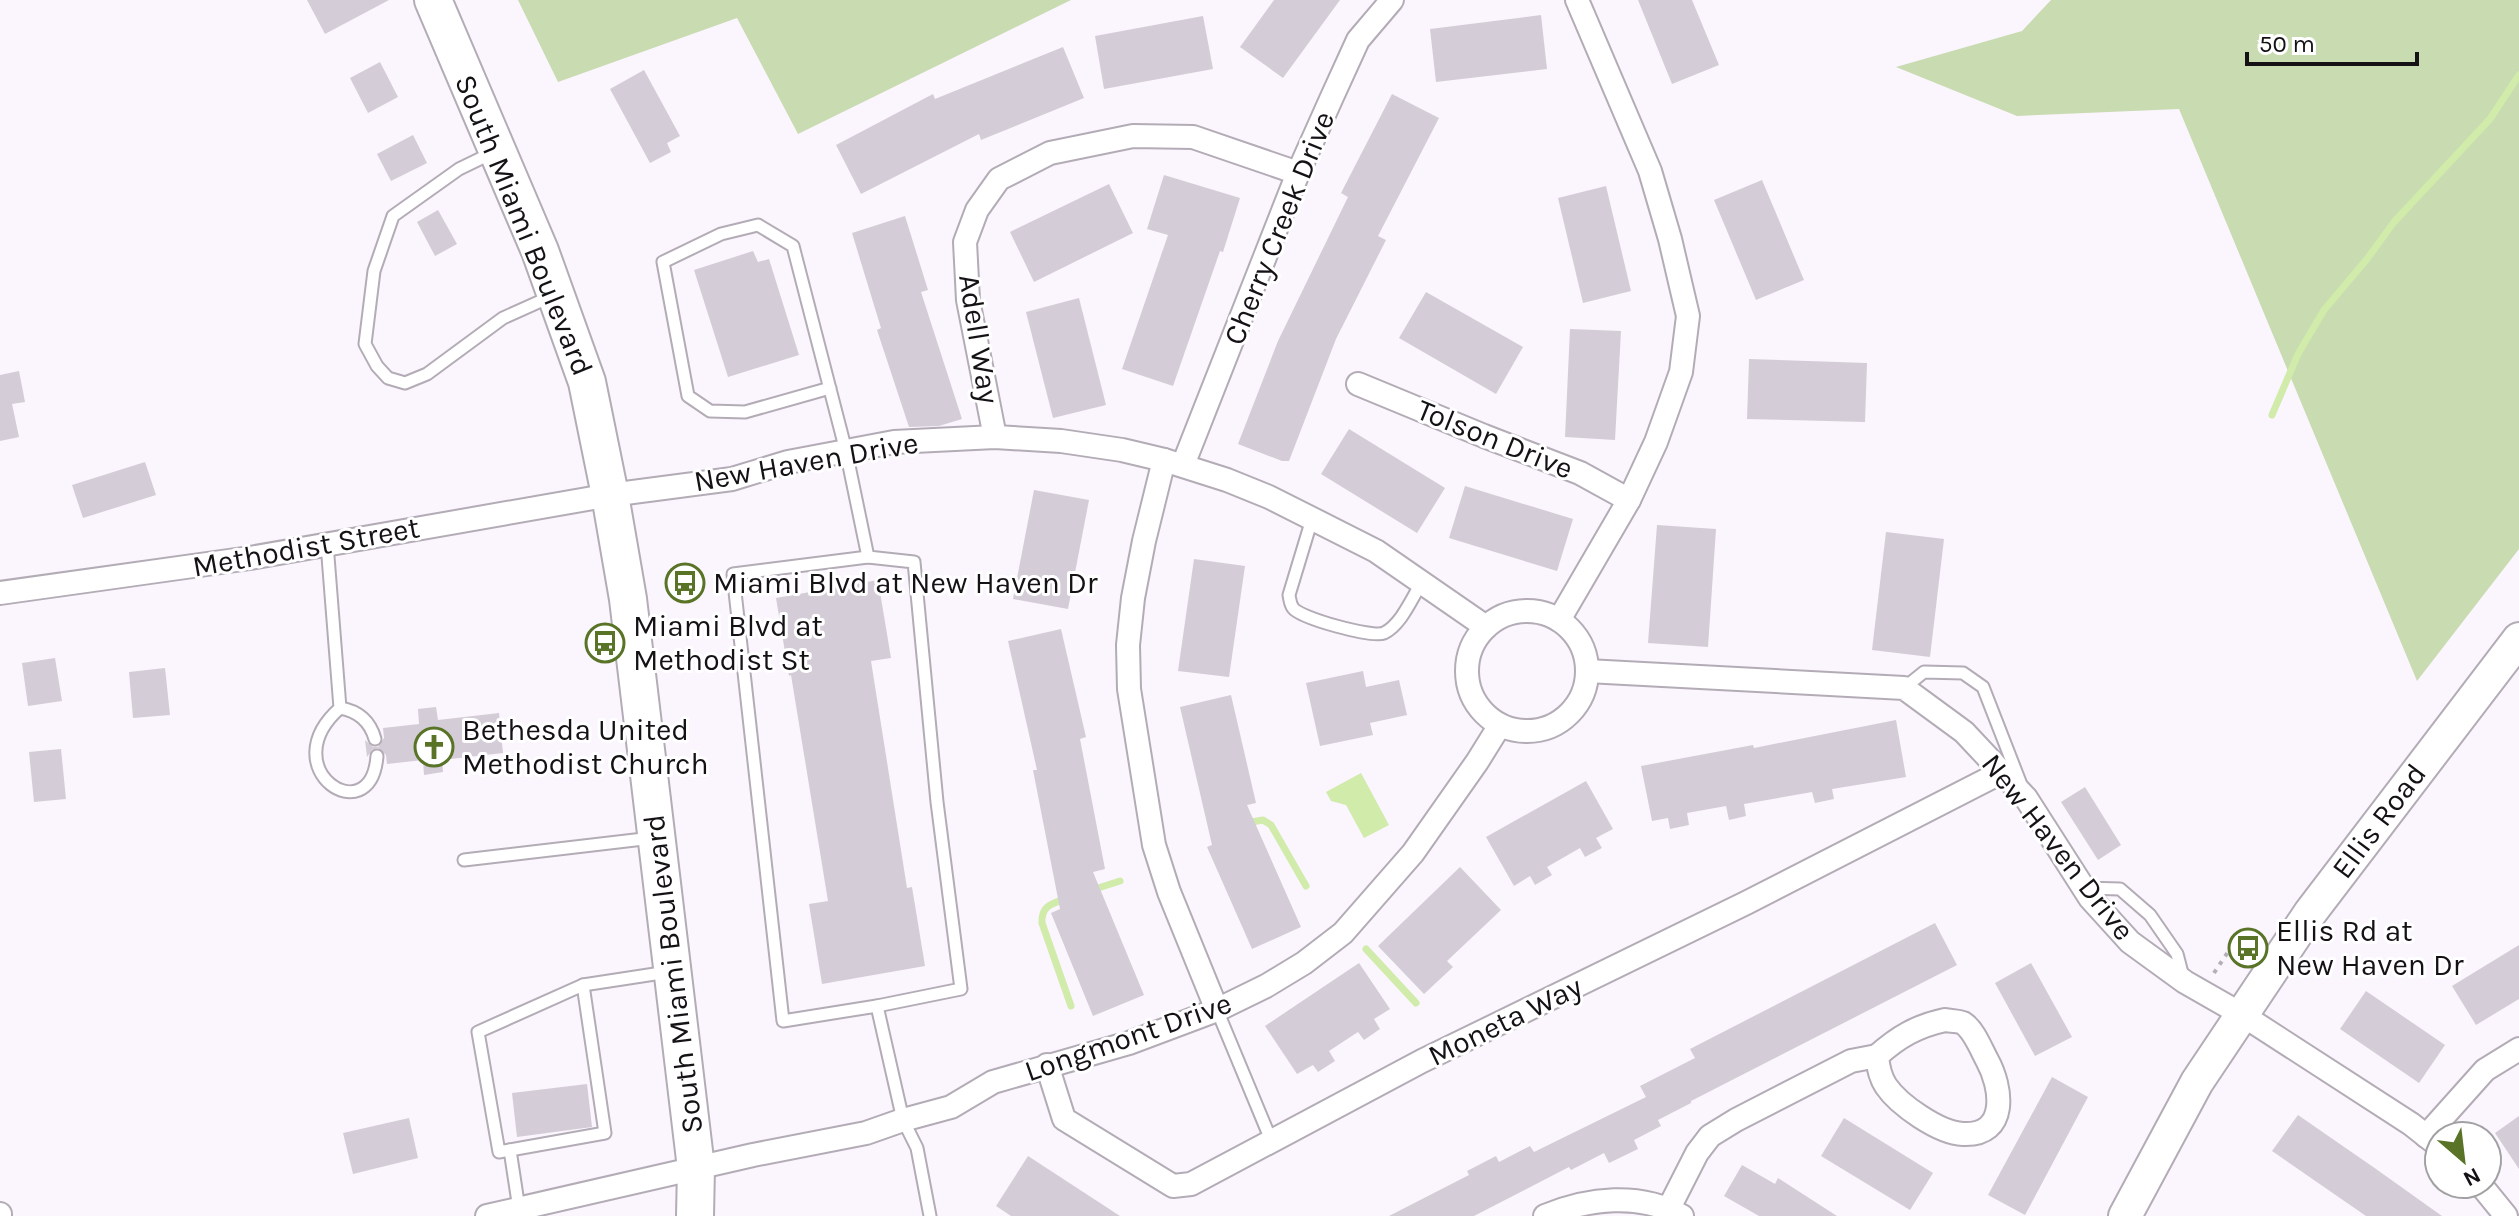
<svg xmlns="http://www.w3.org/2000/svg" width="2519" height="1216" font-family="Karla,sans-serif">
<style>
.green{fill:#c9dbb1}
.water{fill:#d0ebaa}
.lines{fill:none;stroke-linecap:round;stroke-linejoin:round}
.stream{stroke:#d0ebaa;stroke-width:7}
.building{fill:#d4cdd7}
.lane-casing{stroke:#b3acb6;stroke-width:15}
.street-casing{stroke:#b3acb6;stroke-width:26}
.secondary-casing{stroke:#b3acb6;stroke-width:36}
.primary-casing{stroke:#b3acb6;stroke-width:40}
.path{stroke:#b5b0b8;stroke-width:4;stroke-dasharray:4 6;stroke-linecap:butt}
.lane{stroke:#fff;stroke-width:11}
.street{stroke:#fff;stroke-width:22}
.secondary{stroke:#fff;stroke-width:32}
.primary{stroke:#fff;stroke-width:36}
.labels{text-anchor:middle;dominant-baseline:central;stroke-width:6;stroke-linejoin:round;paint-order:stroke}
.street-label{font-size:30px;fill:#151216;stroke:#fff}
.poi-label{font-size:30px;fill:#151216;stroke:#fff;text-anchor:start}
</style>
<rect width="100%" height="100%" fill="#fbf5fe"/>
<g class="green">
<path d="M518,0H1071L798,134L737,18L558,82Z"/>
<path d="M2051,0H2519V549L2417,681L2179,109L2017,116L1896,67L2022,31Z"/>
</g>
<path class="water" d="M1361,773L1389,825L1364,838L1346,805L1331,801L1326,792Z"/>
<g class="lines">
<g class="stream">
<path d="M2272,415L2298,354L2324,310L2367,259L2394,222L2490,119L2519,75"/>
<path d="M1246,823L1263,820L1271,825L1306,886"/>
<path d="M1092,890L1120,881"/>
<path d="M1065,899C1051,904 1041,906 1042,923L1071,1006"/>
<path d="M1366,949L1416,1003"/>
</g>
</g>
<g class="building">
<path d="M307,0H389L325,34Z"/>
<path d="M1274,0H1340L1283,78L1240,47Z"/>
<path d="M1638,0H1692L1719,65L1672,84Z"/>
<path d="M1541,15L1547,69L1436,82L1430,29Z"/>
<path d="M1203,16L1213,69L1104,89L1095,36Z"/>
<path d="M1063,47L1084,98L981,140L979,134L861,194L836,145L933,94L935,99Z"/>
<path d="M380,62L398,97L368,113L350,78Z"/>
<path d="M644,70L680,136L667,143L671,152L650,163L610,89Z"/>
<path d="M1392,94L1439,118L1378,236L1386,240L1336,339L1289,461H1282L1238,444L1278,341L1348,197L1341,193Z"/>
<path d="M413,135L427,163L391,181L377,154Z"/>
<path d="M1164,175L1240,198L1223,252L1220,251L1173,386L1122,369L1168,235L1147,229Z"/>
<path d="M1762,180L1804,280L1756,300L1714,200Z"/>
<path d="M1109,184L1133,233L1034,282L1010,232Z"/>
<path d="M1606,186L1631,291L1583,303L1558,198Z"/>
<path d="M438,210L457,244L435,256L417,222Z"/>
<path d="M905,216L928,290L921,292L962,419L939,426L909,427L877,330L881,328L852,233Z"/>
<path d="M753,251L758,262L769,259L799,355L728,377L694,270Z"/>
<path d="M1426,292L1523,347L1496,394L1399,338Z"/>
<path d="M1079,298L1106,405L1053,418L1026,312Z"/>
<path d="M1570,329L1621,331L1615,440L1565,437Z"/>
<path d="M1749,359L1867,363L1865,422L1747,419Z"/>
<path d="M19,371L25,402L12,404L19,437L0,441V375Z"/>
<path d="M1349,429L1445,488L1417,533L1321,474Z"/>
<path d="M145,462L156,495L83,518L72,485Z"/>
<path d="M1465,486L1573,519L1557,571L1449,538Z"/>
<path d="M1034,490L1089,500L1068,609L1013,599Z"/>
<path d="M1657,525L1716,529L1708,647L1648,643Z"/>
<path d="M1886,532L1944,539L1930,657L1872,650Z"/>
<path d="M1194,559L1245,566L1229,677L1178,671Z"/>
<path d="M878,580L891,658L871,661L907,888L912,887L925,966L822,984L809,904L828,901L791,675L789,676L776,598Z"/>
<path d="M1061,629L1086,737L1080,739L1105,869L1093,872L1144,995L1093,1016L1051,913L1060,909L1033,770H1037L1008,641Z"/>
<path d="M55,658L62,701L28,706L22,663Z"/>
<path d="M165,668L170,715L133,718L129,672Z"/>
<path d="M1363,671L1366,687L1399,680L1407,715L1370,723L1373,735L1320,746L1306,683Z"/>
<path d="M1231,695L1256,803L1247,805L1301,927L1252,949L1207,847L1212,845L1180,707Z"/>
<path d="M436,707L438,720L499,713L503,753L442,760L443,772L424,775L423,760L387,764L386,755L378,748L372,750L367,757L365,740L373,747H378L384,738L383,728L419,724L418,709Z"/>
<path d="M1896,720L1906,777L1832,789L1834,799L1815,803L1812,792L1744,804L1746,816L1729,820L1726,806L1687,813L1689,825L1670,829L1668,818L1652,821L1641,766L1753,745L1754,748Z"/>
<path d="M61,749L66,799L34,802L29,752Z"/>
<path d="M1586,781L1613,829L1596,838L1602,848L1585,857L1580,848L1547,867L1552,875L1535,885L1530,876L1514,886L1486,837Z"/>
<path d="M2085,787L2121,845L2098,860L2061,802Z"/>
<path d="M1460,867L1501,910L1447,961L1453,967L1424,994L1378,946Z"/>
<path d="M1935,923L1957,965L1691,1101V1103L1658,1120L1661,1126L1634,1140L1638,1149L1609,1163L1604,1153L1571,1170L1569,1167L1474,1216H1389L1469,1175L1467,1171L1496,1156L1499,1162L1530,1146L1534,1152L1646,1097L1640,1086L1695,1058L1690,1049Z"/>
<path d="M2519,945V999L2476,1025L2452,986Z"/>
<path d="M1359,963L1390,1009L1374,1019L1380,1029L1364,1040L1358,1032L1329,1051L1335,1061L1318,1072L1313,1065L1297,1074L1265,1026Z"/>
<path d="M2031,963L2072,1037L2035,1056L1995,983Z"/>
<path d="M2366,991L2445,1045L2419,1083L2340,1029Z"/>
<path d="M2052,1077L2088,1097L2025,1215L1988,1195Z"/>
<path d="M587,1084L592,1127L517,1137L512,1093Z"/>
<path d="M2298,1115L2376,1169L2442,1216H2366L2272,1151Z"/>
<path d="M2519,1116V1169L2495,1133Z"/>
<path d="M409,1118L418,1158L353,1174L343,1133Z"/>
<path d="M1844,1118L1933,1173L1910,1210L1821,1156Z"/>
<path d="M1028,1156L1120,1216H1011L996,1206Z"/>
<path d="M1742,1165L1775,1184L1778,1178L1837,1216H1759L1724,1196Z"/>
</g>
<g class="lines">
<g class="lane-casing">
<g id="lane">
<path d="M494,152L459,169L393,216L374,271L365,344L377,366L388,378L405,383L427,374L503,318L552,296"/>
<path d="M830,388L745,412L710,411L688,396L663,262L721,234L758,225L793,246L846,451L868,557L914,562L937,802L961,989L877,1006L903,1120L917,1148L930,1216"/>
<path d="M1312,519L1289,595C1290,600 1290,604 1293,608C1300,618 1372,638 1384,633C1401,625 1412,598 1422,582"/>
<path d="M327,544L340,708C271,769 371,834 377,756"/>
<path d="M868,557L733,574L783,1021L877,1006"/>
<path d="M1904,688L1924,672L1963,673L1983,687L2020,782"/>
<path d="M340,708C358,711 370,721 375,739"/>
<path d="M464,860L652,838"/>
<path d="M2084,888L2120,889L2150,915L2177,954L2183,977"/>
<path d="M1217,1010L1271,1140"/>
<path d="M510,1150L499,1152L478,1032L583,985L668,972"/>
<path d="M519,1209L510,1150L605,1133L583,985"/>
</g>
</g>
<g class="street-casing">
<g id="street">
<path d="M1358,384L1484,436L1580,473L1629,500"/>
<path d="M995,437L968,300L965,242L977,210L999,179L1050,153L1133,136L1193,137L1298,173"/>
<path d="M1164,460L1144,541L1133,598L1128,645L1129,689L1154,845L1169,892L1217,1010"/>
<path d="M1183,465L1298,173L1332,97L1358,40L1392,0"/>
<path d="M0,593L250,558L610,495L732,479L788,462L894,442L995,437L1061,441L1122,450L1164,460L1227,480L1269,497L1376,551L1486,627"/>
<circle cx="1527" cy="671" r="60"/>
<path d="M1559,620L1629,500L1656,442L1681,372L1688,316L1670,239L1650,171L1577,0"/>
<path d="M1587,671L1904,688L1964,732L2026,798L2090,898L2130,942L2185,982L2241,1014L2411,1124L2439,1146"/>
<path d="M1945,1020C1950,1021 1959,1021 1963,1023C1974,1030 1981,1049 1987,1060C2002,1087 2009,1136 1963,1134C1939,1133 1899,1105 1886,1086C1880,1077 1878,1067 1877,1056C1898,1037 1917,1026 1945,1020Z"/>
<path d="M1047,1065L1064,1119L1173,1186L1191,1184L1422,1061L1746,903L2002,772"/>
<path d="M2426,1136L2485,1070L2519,1049"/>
<path d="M2480,1184L2506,1216"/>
<path d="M1669,1208L1697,1153L1710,1136L1736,1120L1851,1061L1877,1056"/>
<path d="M0,1214V1216"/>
<path d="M487,1216L753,1155L866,1133L903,1120L951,1107L993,1082L1129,1043L1217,1010L1266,986L1304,963L1343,933L1413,853L1477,762L1500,725"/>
<path d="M1545,1216C1588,1198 1640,1192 1682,1216"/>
</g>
</g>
<g class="secondary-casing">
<path id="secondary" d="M2125,1216L2197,1082L2310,913L2519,639"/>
</g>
<g class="primary-casing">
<path id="primary" d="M433,0L540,251L587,382L610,495L628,599L696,1168L695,1216"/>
</g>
<path class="path" d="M2214,973L2228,952"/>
<use href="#lane" class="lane"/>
<use href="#street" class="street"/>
<use href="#secondary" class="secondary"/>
<use href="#primary" class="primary"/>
</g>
<defs>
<g id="bus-ring" transform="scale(2)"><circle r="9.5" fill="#fff" stroke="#597327" stroke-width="1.5"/><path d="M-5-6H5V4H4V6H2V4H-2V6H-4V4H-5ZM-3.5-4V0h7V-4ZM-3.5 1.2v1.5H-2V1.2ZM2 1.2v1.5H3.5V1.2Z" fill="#597327"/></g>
<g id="church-ring" transform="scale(2)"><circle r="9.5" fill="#fff" stroke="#597327" stroke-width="1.5"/><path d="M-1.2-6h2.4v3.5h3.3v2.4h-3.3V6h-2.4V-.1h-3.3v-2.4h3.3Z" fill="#597327"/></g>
</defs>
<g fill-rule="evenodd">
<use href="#bus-ring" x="685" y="583"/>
<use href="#bus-ring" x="605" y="643"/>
<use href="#church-ring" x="434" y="747"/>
<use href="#bus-ring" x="2248" y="948"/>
</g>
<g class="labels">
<g class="street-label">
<text transform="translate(524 225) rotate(68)">South Miami Boulevard</text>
<text transform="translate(1279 228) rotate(-68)">Cherry Creek Drive</text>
<text transform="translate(979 339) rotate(81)">Adell Way</text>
<text transform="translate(1495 439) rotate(22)">Tolson Drive</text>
<text transform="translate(806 462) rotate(-10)">New Haven Drive</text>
<text transform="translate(306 547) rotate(-10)">Methodist Street</text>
<text transform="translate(2379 821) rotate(-53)">Ellis Road</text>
<text transform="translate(2058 847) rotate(52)">New Haven Drive</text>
<text transform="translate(673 974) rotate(-97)">South Miami Boulevard</text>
<text transform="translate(1505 1021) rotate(-26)">Moneta Way</text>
<text transform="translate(1128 1037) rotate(-19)">Longmont Drive</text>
</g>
<g class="poi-label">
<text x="713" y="583">Miami Blvd at New Haven Dr</text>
<text x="633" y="626">Miami Blvd at<tspan x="633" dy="34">Methodist St</tspan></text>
<text x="462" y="730">Bethesda United<tspan x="462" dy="34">Methodist Church</tspan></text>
<text x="2276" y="931">Ellis Rd at<tspan x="2276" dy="34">New Haven Dr</tspan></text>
</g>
</g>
<g transform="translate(2463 1160) rotate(152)"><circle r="38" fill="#ffffff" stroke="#a1a0a2" stroke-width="2"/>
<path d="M0-6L14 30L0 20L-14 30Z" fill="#597327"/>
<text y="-12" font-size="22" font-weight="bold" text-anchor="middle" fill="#151216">N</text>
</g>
<path d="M2247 52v12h170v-12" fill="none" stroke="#151216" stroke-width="4"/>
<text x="2259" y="52" font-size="24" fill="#151216" stroke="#ffffff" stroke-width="6" paint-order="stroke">50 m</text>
</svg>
